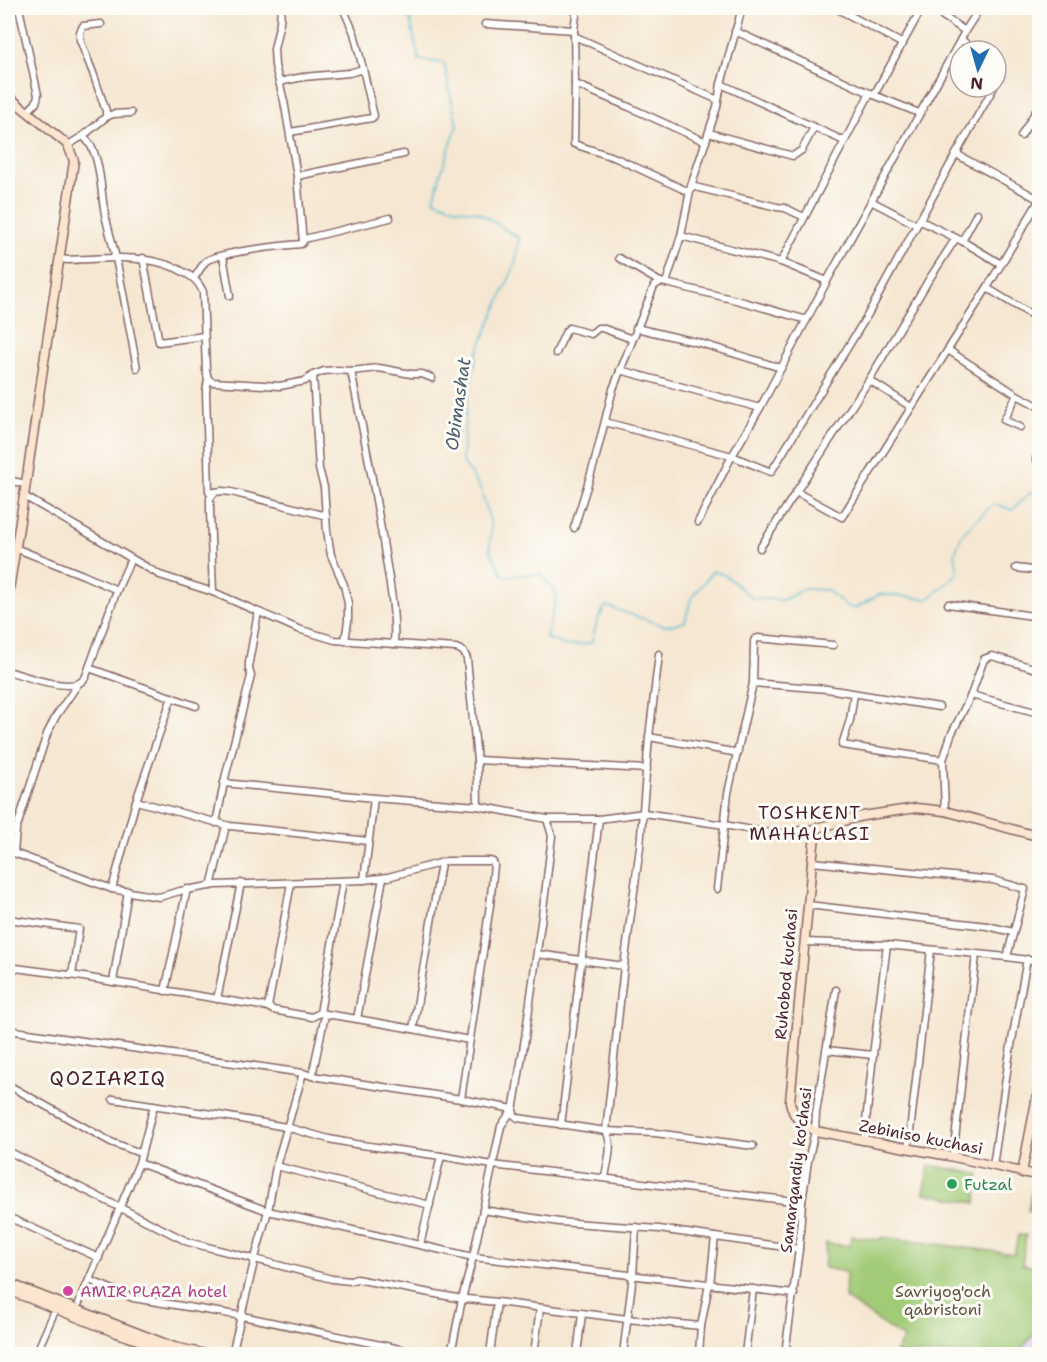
<svg xmlns="http://www.w3.org/2000/svg" width="1047" height="1362" font-family="'Shantell Sans',sans-serif">
<style>
.built{fill:#e5d3f1}
.green{fill:#a2cb77;stroke:#767551;stroke-width:1.5}
.lines{fill:none;stroke-linecap:round;stroke-linejoin:round}
.stream{stroke:#51b7d0;stroke-width:1.5}
.street-casing{stroke:#866565;stroke-width:9}
.secondary-casing{stroke:#866565;stroke-width:11}
.street{stroke:#fff;stroke-width:6}
.secondary{stroke:#fce5cf;stroke-width:8}
.leisure-dot{fill:#2e9e5b;stroke:#fdfcf7;stroke-width:2}
.hotel-dot{fill:#d1479c;stroke:#fdfcf7;stroke-width:2}
.labels{text-anchor:middle;dominant-baseline:central;stroke-width:6;stroke-linejoin:round;paint-order:stroke}
.street-label{font-size:16px;fill:#4a1f2b;stroke:#fdfcf7}
.leisure-label{font-size:16px;fill:#27864d;stroke:#fdfcf7;text-anchor:start}
.hotel-label{font-size:16px;fill:#b23c85;stroke:#fdfcf7;text-anchor:start}
.park-label{font-size:16px;fill:#645342;stroke:#fdfcf7}
.water-label{font-size:18px;font-style:italic;fill:#4d5c6d;stroke:#fdfcf7}
.neighbourhood-label{font-size:18px;letter-spacing:1.5px;fill:#4a1f2b;stroke:#fdfcf7}
.quarter-label{font-size:20px;letter-spacing:1.5px;fill:#4a1f2b;stroke:#fdfcf7}
</style>
<rect width="100%" height="100%" fill="#fdfcf7"/>
<filter id="ink" filterUnits="userSpaceOnUse"><feTurbulence type="fractalNoise" baseFrequency=".0167" numOctaves="2"/><feDisplacementMap in="SourceGraphic" scale="12" xChannelSelector="R" yChannelSelector="G"/><feConvolveMatrix kernelMatrix="1 2 1 2 8 2 1 2 1" color-interpolation-filters="sRGB"/></filter>
<filter id="wash" filterUnits="userSpaceOnUse"><feTurbulence type="fractalNoise" baseFrequency=".008" numOctaves="4" result="noise"/><feDisplacementMap in="SourceGraphic" scale="24" xChannelSelector="R" yChannelSelector="G"/><feGaussianBlur stdDeviation="1.35" result="paint"/><feColorMatrix in="noise" values="0 0 0 0 0 0 0 0 0 0 0 0 0 0 0 0 0 1.4 0 .05"/><feComposite in="paint" operator="in"/></filter>
<g filter="url(#wash)">
<rect width="100%" height="100%" fill="#f5e7d1"/>
<path class="built" d="M1039,1331V1354H1017L1036,1332Z"/>
<g class="green">
<path d="M929,1165L979,1174L976,1203L924,1193Z"/>
<path d="M1034,1178L1039,1179V1213L1028,1211Z"/>
<path d="M1018,1235H1026L1022,1265L1039,1267L1040,1331L1036,1332L1017,1354H894L904,1339L845,1298L846,1272L824,1268L826,1243L850,1246L851,1236L880,1240L881,1237L1014,1254Z"/>
</g>
<g class="lines">
<path class="stream" d="M393,8L410,19L419,60L444,63L457,126L440,176L434,200L455,208L478,212L519,238L515,265L477,353L467,400L462,461L480,488L491,524L490,550L503,576L541,574L557,595L546,638L567,646L591,643L598,619L606,606L664,626L685,622L691,598L713,571L725,575L752,598L783,600L804,589L827,590L848,607L856,608L880,594L928,599L942,588L958,573L955,553L962,534L994,503L1012,510L1031,492L1040,494"/>
</g>
</g>
<g filter="url(#ink)">
<g class="lines">
<g class="street-casing">
<g id="street">
<path d="M19,8L38,95L36,103L27,112"/>
<path d="M577,8L574,30L575,84L574,144L616,158L689,192"/>
<path d="M836,8L903,44"/>
<path d="M931,8L965,31L961,39L974,51"/>
<path d="M485,24L574,30"/>
<path d="M735,31L874,95L919,113"/>
<path d="M965,31L980,8"/>
<path d="M574,36L718,100"/>
<path d="M996,71L1001,75L996,83"/>
<path d="M279,82L303,77L349,73L363,69L354,33L343,8"/>
<path d="M575,84L629,107L706,142"/>
<path d="M721,84L844,141"/>
<path d="M994,87L956,154L1040,200"/>
<path d="M106,117L113,114L131,113"/>
<path d="M290,132L372,118L374,116L373,112L363,69"/>
<path d="M709,133L793,156L802,150L814,127"/>
<path d="M83,136C102,152 100,191 105,214C108,229 113,244 116,259C124,295 130,332 137,368"/>
<path d="M1021,136L1040,104"/>
<path d="M68,145L83,136L106,117V111L93,73L80,40V32L83,26L101,24"/>
<path d="M297,176L404,154"/>
<path d="M691,186L777,207L785,208L804,217"/>
<path d="M1040,199L987,288L1040,320"/>
<path d="M871,201L917,225"/>
<path d="M919,220L962,241L1001,264"/>
<path d="M681,236L781,262L827,281"/>
<path d="M956,238L928,281L869,380L796,492L842,517L987,288"/>
<path d="M304,239L390,218"/>
<path d="M962,241L977,213"/>
<path d="M223,256L230,296"/>
<path d="M143,258L159,342L204,336"/>
<path d="M619,258L660,282"/>
<path d="M60,259L68,260C105,259 141,253 176,268C189,275 197,278 203,292L206,370L208,379L213,382L280,386L305,381L313,375L324,371L337,370L351,371L379,368L411,374H422L432,378"/>
<path d="M781,262L870,93L874,95L922,8"/>
<path d="M194,278C198,273 201,267 205,262C213,253 286,245 301,244L303,242L297,176L284,101L275,66L274,49L280,22L281,8"/>
<path d="M666,283L681,236L691,186L717,107L721,84L742,8"/>
<path d="M636,328L700,343L781,368"/>
<path d="M948,350L1017,395L1040,407"/>
<path d="M556,353L566,331L569,328L591,334L598,328H602L632,339"/>
<path d="M620,370L760,408L827,281L961,39"/>
<path d="M351,371C363,430 375,489 384,548C389,580 396,612 394,644"/>
<path d="M313,375L319,469L324,487L327,531L331,555L344,585L348,603V621L345,641"/>
<path d="M208,379L206,392L209,491L212,495"/>
<path d="M869,380L911,407"/>
<path d="M1017,395L1004,420L1020,427"/>
<path d="M605,422L732,456L771,472L867,316L956,154"/>
<path d="M1036,459L1040,449"/>
<path d="M8,480L25,484"/>
<path d="M24,496L160,575L213,592L210,511V498L215,492L222,491L231,492L323,515"/>
<path d="M698,522L732,456L760,408"/>
<path d="M574,528L594,464L613,389L654,286L660,282L666,283L740,301L807,320"/>
<path d="M15,548L83,575L117,590"/>
<path d="M760,548L796,492"/>
<path d="M1016,568L1040,571"/>
<path d="M213,592L298,629L335,640L456,648C462,650 465,652 467,659L477,760L478,806"/>
<path d="M948,604L1040,617"/>
<path d="M89,668L196,706"/>
<path d="M8,671C24,676 63,690 79,683C83,681 84,680 86,676L117,590L131,559"/>
<path d="M753,683L827,689L939,707"/>
<path d="M854,694L850,720L842,745L943,760"/>
<path d="M971,695L1039,713"/>
<path d="M649,737L738,753"/>
<path d="M477,760L647,769"/>
<path d="M224,783L374,798L478,806L547,819H599L644,813L724,825L775,834L816,828"/>
<path d="M136,801L230,826L368,841"/>
<path d="M945,811L943,760L951,735L971,695L984,659L992,656L1040,670"/>
<path d="M216,823L225,778L251,676L249,669V662L258,612"/>
<path d="M14,853L16,830L47,734L56,716L78,684"/>
<path d="M8,856L14,853L112,889L159,897L180,891L215,885L364,880L388,877L447,861H490L493,862L494,865L490,905L461,1099"/>
<path d="M812,862L993,880L1025,889L1007,957"/>
<path d="M364,880L374,798"/>
<path d="M211,886L226,826"/>
<path d="M112,889L136,801L172,697"/>
<path d="M717,889L728,793L753,683L754,641L755,639L758,638L833,645"/>
<path d="M808,905L987,926L1013,932"/>
<path d="M8,919L79,929L72,975"/>
<path d="M805,942L887,945L1007,957L1040,962"/>
<path d="M537,954L624,966"/>
<path d="M8,967L77,976L268,1007L273,1010L312,1017L320,1013L357,1019L413,1029L469,1040"/>
<path d="M113,982L128,891"/>
<path d="M165,991L187,889"/>
<path d="M217,999L241,883"/>
<path d="M268,1007L291,883"/>
<path d="M320,1013L343,881"/>
<path d="M357,1019L383,878"/>
<path d="M413,1029L441,863"/>
<path d="M8,1030L303,1073L312,1076L461,1099L513,1109L514,1115L518,1118L606,1131L655,1133L753,1146"/>
<path d="M826,1050L873,1055"/>
<path d="M312,1076L325,1015"/>
<path d="M8,1085L111,1142L140,1153"/>
<path d="M113,1099L218,1115L286,1127L329,1139L355,1144L441,1156L492,1165L802,1202"/>
<path d="M561,1125L599,819"/>
<path d="M864,1141L873,1055L887,945"/>
<path d="M908,1149L931,950"/>
<path d="M8,1151L188,1242L332,1279L350,1281L356,1279L457,1298L497,1302L627,1319L701,1326"/>
<path d="M953,1157L976,955"/>
<path d="M139,1163L268,1211L473,1257L794,1294"/>
<path d="M276,1166L430,1205"/>
<path d="M993,1166L1010,1051L1027,959"/>
<path d="M605,1178C607,1162 614,1146 606,1131L624,966L640,847L649,737L659,654"/>
<path d="M483,1210L559,1222L659,1229L799,1249"/>
<path d="M8,1217L99,1258"/>
<path d="M420,1245L441,1156"/>
<path d="M89,1280L133,1298L242,1316L424,1354"/>
<path d="M710,1284L715,1237"/>
<path d="M79,1303L139,1163L154,1105"/>
<path d="M36,1354L53,1315"/>
<path d="M232,1354L255,1258L268,1211L276,1166L303,1073"/>
<path d="M451,1354L462,1299L473,1257L501,1126L513,1109L514,1105L525,1038L545,894L552,836L547,819"/>
<path d="M490,1354L497,1302"/>
<path d="M534,1354L540,1308"/>
<path d="M577,1354L582,1314"/>
<path d="M623,1354L633,1275L636,1227"/>
<path d="M699,1354L701,1326L709,1284"/>
<path d="M745,1354L753,1289"/>
<path d="M785,1354L799,1249L802,1202L808,1161L815,1131L816,1113L836,990"/>
</g>
</g>
<g class="secondary-casing">
<g id="secondary">
<path d="M8,96L68,145L74,161L24,496L8,596"/>
<path d="M1040,835L1037,836L945,811L916,808L863,816L816,828L812,862L790,1102C794,1120 800,1122 815,1131L949,1156L1040,1176"/>
<path d="M1022,1173L1040,1081"/>
<path d="M8,1283L174,1347L206,1354"/>
<path d="M8,1290L114,1332L179,1354"/>
</g>
</g>
<use href="#street" class="street"/>
<use href="#secondary" class="secondary"/>
</g>
</g>
<circle class="leisure-dot" cx="952" cy="1184" r="6"/>
<circle class="hotel-dot" cx="68" cy="1291" r="6"/>
<g class="labels">
<g class="street-label">
<text transform="translate(786 974) rotate(-85)">Ruhobod kuchasi</text>
<text transform="translate(921 1137) rotate(11)">Zebiniso kuchasi</text>
<text transform="translate(796 1170) rotate(-83)">Samarqandiy ko'chasi</text>
</g>
<g class="leisure-label">
<text x="964" y="1184">Futzal</text>
</g>
<g class="hotel-label">
<text x="80" y="1291">AMIR PLAZA hotel</text>
</g>
<g class="park-label">
<text x="943" y="1291">Savriyog'och<tspan x="943" dy="18">qabristoni</tspan></text>
</g>
<g class="water-label">
<text transform="translate(458 404) rotate(-82)">Obimashat</text>
</g>
<g class="neighbourhood-label">
<text x="810" y="813">TOSHKENT<tspan x="810" dy="21">MAHALLASI</tspan></text>
</g>
<g class="quarter-label">
<text x="108" y="1078">QOZIARIQ</text>
</g>
</g>
<rect width="1047" height="1362" fill="none" stroke="#fdfcf7" stroke-width="30"/>
<g transform="translate(978 69) rotate(185)"><circle r="28" fill="#fdfcf7" stroke="#b5a4a5" stroke-width="1.5"/>
<path d="M0-4.5L10 22L0 15L-10 22Z" fill="#1f6fb2"/>
<text y="-9" font-size="16" font-weight="bold" text-anchor="middle" fill="#4a1f2b">N</text>
</g>
</svg>
